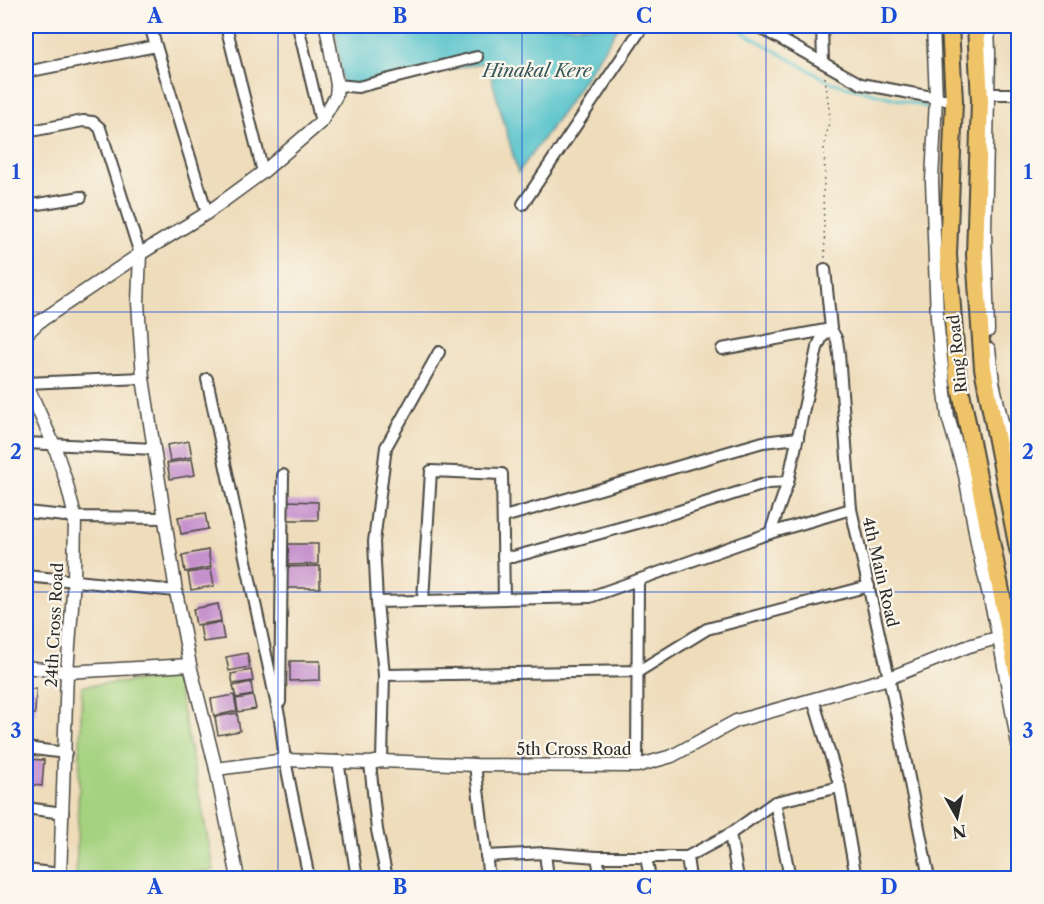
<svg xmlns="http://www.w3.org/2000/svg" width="1044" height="904" font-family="'Libre Caslon Text',serif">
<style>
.green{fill:#a5d27f;stroke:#687e55;stroke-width:1.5}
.water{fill:#54c2cb;stroke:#40767b;stroke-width:1.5}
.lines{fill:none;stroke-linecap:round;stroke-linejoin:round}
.stream{stroke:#54c2cb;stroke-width:3}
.building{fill:#c692cd}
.minor-casing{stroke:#484640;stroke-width:14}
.tertiary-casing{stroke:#484640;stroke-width:15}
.trunk-casing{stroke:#484640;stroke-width:20}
.path{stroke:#484640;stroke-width:1.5;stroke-dasharray:1.5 4.5;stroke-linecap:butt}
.minor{stroke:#fff;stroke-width:10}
.tertiary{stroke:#fff;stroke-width:12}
.trunk{stroke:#efc469;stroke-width:16}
.grid{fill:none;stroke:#1d4ed8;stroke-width:1.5;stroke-opacity:0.55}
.labels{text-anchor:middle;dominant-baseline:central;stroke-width:4.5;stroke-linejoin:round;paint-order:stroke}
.street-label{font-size:16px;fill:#2b2b2b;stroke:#fbf7ec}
.water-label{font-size:18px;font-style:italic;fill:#37585b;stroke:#fbf7ec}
.neatline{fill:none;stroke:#1d4ed8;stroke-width:2}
.grid-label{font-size:20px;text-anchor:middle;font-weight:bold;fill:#1d4ed8}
</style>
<rect width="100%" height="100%" fill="#fbf7ec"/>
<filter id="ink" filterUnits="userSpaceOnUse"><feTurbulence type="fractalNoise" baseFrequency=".0167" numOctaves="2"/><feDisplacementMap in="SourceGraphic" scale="12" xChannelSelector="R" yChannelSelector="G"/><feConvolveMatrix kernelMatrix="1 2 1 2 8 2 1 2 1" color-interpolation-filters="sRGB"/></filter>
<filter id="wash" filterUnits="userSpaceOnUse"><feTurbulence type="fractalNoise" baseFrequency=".008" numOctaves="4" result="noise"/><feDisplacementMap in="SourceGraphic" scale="24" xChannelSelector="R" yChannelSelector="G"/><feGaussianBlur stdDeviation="1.35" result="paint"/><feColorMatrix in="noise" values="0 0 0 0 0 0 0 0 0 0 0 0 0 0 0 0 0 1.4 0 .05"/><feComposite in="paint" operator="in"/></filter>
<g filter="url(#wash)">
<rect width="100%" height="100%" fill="#eedcba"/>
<path class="green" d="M176,678L214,870L157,878H76L82,686Z"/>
<path class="water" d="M335,26H619L566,107L518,173L487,62L343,90Z"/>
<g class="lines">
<g class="stream">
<path d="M738,26L744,33L830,82L931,108"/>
<path d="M1010,109L1018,110"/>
</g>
</g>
<g id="blocks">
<g class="building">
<path d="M189,441L192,457L170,461L167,445Z"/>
<path d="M192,459L195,475L170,479L167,463Z"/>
<path d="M286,501L318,502V520H286Z"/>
<path d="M205,513L208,529L181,534L178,517Z"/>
<path d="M284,544H318V564L285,565Z"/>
<path d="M208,550L211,567L185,572L182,555Z"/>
<path d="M320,566V588H286V567Z"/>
<path d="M211,569L214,586L191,590L188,573Z"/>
<path d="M218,604L221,621L196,625L193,609Z"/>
<path d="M221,622L224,639L203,642L200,626Z"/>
<path d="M247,653L250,667L229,671L226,657Z"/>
<path d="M290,661H320V680L290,681Z"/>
<path d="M251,670L253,681L233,684L231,674Z"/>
<path d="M251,682L253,695L236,698L233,686Z"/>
<path d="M26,689H36L35,714H26Z"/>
<path d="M234,695L237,711L214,716L211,699Z"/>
<path d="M253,696L256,709L238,712L236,699Z"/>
<path d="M237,713L240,731L218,735L215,717Z"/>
<path d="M26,759L44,760L42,786L26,784Z"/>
</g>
</g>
</g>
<g filter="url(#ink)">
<use href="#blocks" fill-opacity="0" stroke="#484640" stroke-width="1.5"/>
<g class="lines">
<g class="minor-casing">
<g id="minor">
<path d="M150,26L207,213"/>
<path d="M226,26L263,172"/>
<path d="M298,26L321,122"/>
<path d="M757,26L861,84L954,101"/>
<path d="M822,26L823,62"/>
<path d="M26,72L156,46"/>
<path d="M337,85L358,87L477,57"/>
<path d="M988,94H1018"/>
<path d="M26,132L83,121L93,122L100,128L140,254"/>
<path d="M523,204L643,26"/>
<path d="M26,206L81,197"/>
<path d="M825,269L831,329L837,340L839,354L851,509L889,678L929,878"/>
<path d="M722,349L831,329"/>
<path d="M207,379L280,720L285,760L309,878"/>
<path d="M26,383L143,378"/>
<path d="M26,443L154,449"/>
<path d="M26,512L75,517L165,518"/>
<path d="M504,517L763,442L798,438"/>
<path d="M770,533L788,482L817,348L822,337L831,329"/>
<path d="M503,556L513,557L667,515L768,483L788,482"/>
<path d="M26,576L176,591"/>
<path d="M423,600L431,471L502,474L504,599"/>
<path d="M377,602L374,542L386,447L439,352"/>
<path d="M384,675L639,671L707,629L869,586"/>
<path d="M813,699L840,787L856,878"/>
<path d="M280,702L283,475"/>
<path d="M26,748L66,753"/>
<path d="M338,761L357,878"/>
<path d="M382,761L384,675L377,602L590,597L770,533L851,509"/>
<path d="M370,763L377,830L387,878"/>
<path d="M475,765L489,878"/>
<path d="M637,766L638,580"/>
<path d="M775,802L790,878"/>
<path d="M26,808L63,813"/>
<path d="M730,834L738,878"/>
<path d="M545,853L548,878"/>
<path d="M486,856L545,853L597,857H687L730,834L775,802L840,787"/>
<path d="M597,857L601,878"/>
<path d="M646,857L650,878"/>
<path d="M687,857L690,878"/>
<path d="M26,870L61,874"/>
</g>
</g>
<g class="tertiary-casing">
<g id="tertiary">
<path d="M933,26L936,98L932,181L937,317L941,360L948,417L965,475L978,548L999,638L1018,745"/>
<path d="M988,26L989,53L985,231L988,331"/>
<path d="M140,254L138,302L143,378L176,591L190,665L216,769L238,878"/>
<path d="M26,334L39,322L140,254L207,213L263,172L321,122L336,96L337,85L326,26"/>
<path d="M989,349L993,382L1018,494"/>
<path d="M26,383L54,445L66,481L75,517L74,580L67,672L60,878"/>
<path d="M26,667L67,672L190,665"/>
<path d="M216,769L285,760L370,763L382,761L475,765L637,766L672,756L736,721L889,678L969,646L1018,632"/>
</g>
</g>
<g class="trunk-casing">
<g id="trunk">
<path d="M950,26L954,101L948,255L957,372L1018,676"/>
<path d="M976,26L980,101L975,255L983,368L1018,549"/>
</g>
</g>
<path class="path" d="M825,77L830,117L824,147L825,176L823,192L825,259"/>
<use href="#minor" class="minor"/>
<use href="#tertiary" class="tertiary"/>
<use href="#trunk" class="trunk"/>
</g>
</g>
<path class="grid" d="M278,26V878M522,26V878M766,26V878M26,312H1018M26,592H1018"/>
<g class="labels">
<g class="street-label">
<text transform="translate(957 354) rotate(-96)">Ring Road</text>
<text transform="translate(881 572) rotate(77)">4th Main Road</text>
<text transform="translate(54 625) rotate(-87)">24th Cross Road</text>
<text x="574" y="749">5th Cross Road</text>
</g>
<g class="water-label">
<text x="537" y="71">Hinakal Kere</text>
</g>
</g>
<rect width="1044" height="904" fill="none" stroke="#fbf7ec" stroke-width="66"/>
<g transform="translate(957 817) rotate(171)" stroke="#fbf7ec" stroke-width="4.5" paint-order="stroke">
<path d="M0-4.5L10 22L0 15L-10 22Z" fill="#2b2b2b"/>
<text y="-9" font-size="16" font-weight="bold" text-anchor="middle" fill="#2b2b2b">N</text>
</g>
<rect x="33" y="33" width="978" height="838" class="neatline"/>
<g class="grid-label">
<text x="155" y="23">A</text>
<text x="400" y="23">B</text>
<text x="644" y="23">C</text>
<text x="889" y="23">D</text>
<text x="16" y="179">1</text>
<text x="1028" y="179">1</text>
<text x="16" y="459">2</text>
<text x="1028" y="459">2</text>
<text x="16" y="738">3</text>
<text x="1028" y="738">3</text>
<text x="155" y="894">A</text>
<text x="400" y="894">B</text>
<text x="644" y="894">C</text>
<text x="889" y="894">D</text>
</g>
</svg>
